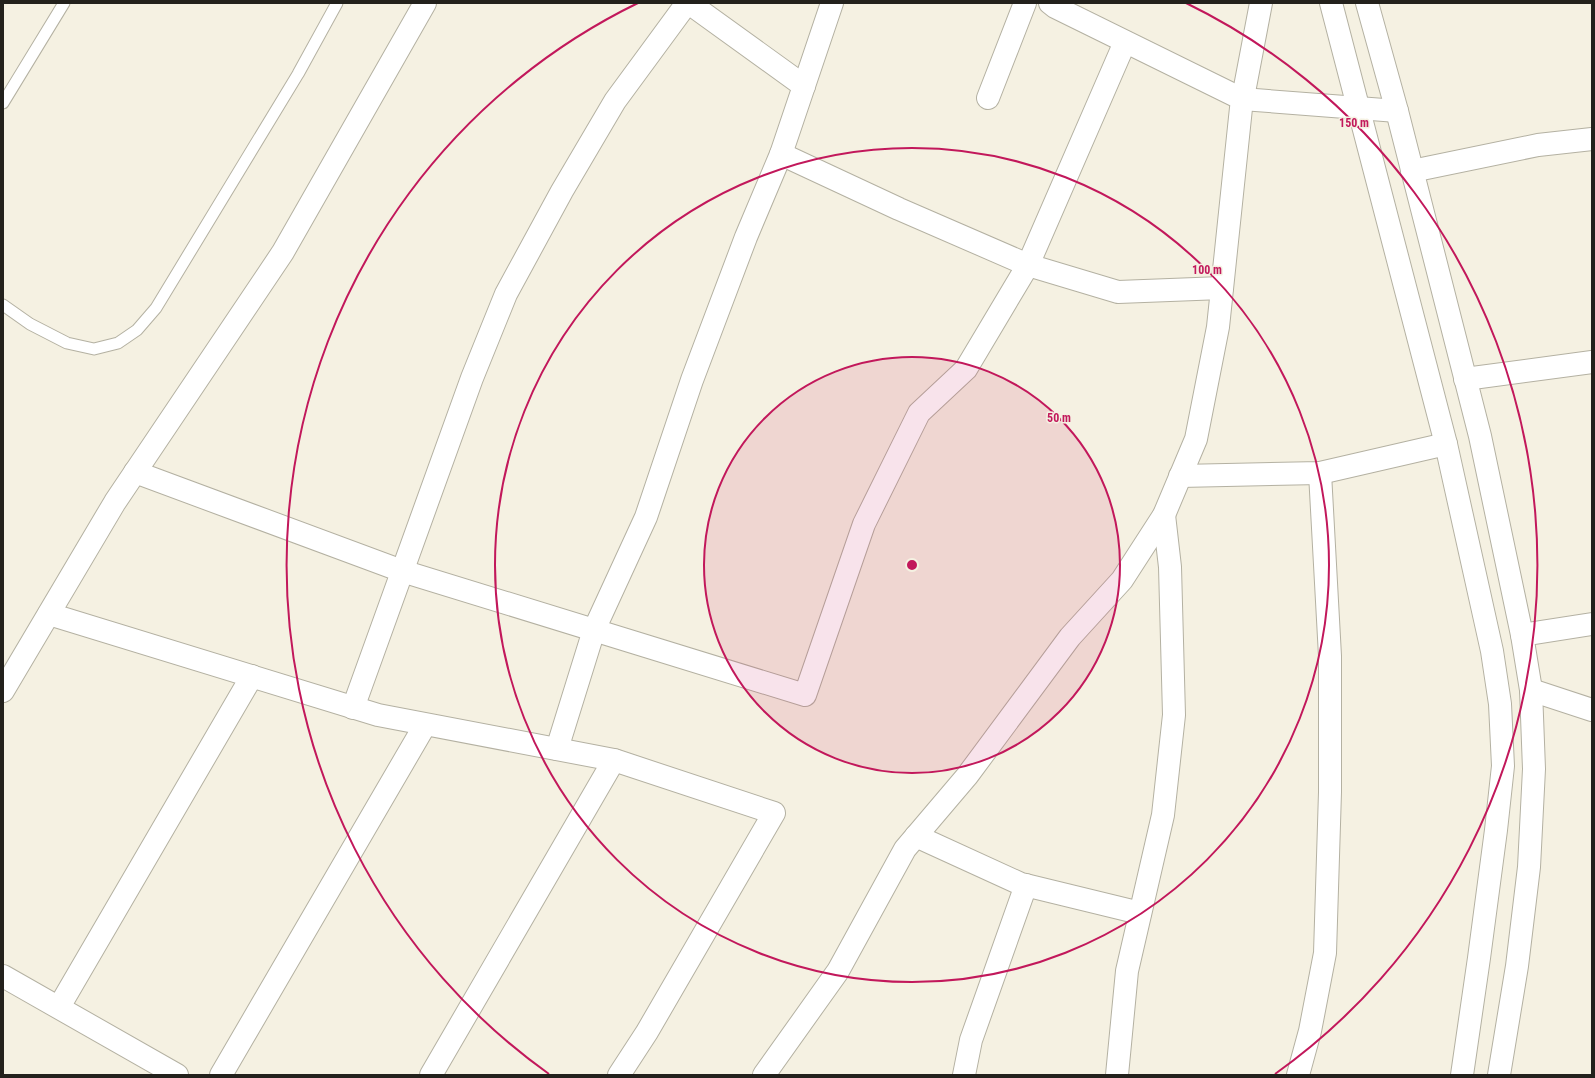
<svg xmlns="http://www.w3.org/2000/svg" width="1595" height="1078" font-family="'Roboto Condensed',sans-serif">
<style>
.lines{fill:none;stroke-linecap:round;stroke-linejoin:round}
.service-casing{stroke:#b4b1a2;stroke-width:13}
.minor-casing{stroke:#b4b1a2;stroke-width:24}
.tertiary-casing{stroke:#b4b1a2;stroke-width:24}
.service{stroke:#fff;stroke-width:11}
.minor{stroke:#fff;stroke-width:22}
.tertiary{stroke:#fff;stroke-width:22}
.ring{fill:none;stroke:#c2185b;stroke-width:2}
.centre{fill:#c2185b;stroke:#f5f1e2;stroke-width:2}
.ring-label{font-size:12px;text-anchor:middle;font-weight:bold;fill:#c2185b;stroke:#f5f1e2;stroke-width:3;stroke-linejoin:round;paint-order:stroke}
</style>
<rect width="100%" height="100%" fill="#f5f1e2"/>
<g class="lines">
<g class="service-casing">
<g id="service">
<path d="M3,103L64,3"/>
<path d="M3,305L30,324L67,343L94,349L118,343L137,330L156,308L298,74L337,3"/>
</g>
</g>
<g class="minor-casing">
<g id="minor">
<path d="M689,3L804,86"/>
<path d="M1050,3L1055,7L1242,99L1397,111"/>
<path d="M988,98L1025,3"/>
<path d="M781,154L899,209L1028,265L1118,292L1222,288"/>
<path d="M1412,171L1538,145L1592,139"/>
<path d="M1465,379L1592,362"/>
<path d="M135,472L402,571L805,695L864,524L919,413L966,369L1028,265L1125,42"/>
<path d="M1180,476L1320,473L1446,444"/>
<path d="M49,614L378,715L614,760L774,813L647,1032L619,1075"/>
<path d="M1522,635L1592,624"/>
<path d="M1531,690L1592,710"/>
<path d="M3,691L115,502L283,252L425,3"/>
<path d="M353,708L472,378L506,294L562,191L615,101L687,3"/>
<path d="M557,749L594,630L646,517L692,380L746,237L781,154L832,3"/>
<path d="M916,836L1021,884L1140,913"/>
<path d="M3,976L177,1075"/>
<path d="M59,1007L252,676"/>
<path d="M221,1075L425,725"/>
<path d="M431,1075L614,760"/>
<path d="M764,1075L838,971L905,849L967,776L1070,637L1122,580L1164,515L1196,439L1218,327L1241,108L1261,3"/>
<path d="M964,1075L971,1040L1026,885"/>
<path d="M1117,1075L1127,971L1163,815L1174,715L1170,567L1164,515"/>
<path d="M1298,1075L1310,1031L1325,953L1330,792V656L1320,473"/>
</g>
</g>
<g class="tertiary-casing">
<g id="tertiary">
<path d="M1331,3L1446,444L1492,651L1500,704L1503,766L1496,830L1479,958L1462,1075"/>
<path d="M1367,3L1397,111L1480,436L1522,635L1531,690L1534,769L1529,867L1517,966L1499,1075"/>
</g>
</g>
<use href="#service" class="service"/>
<use href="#minor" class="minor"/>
<use href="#tertiary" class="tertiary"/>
</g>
<circle cx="912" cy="565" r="208" fill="#c2185b" fill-opacity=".12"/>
<g class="ring">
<circle cx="912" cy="565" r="208"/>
<circle cx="912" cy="565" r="417"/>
<path d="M549 1074A625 625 0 0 1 638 3M1186 3A625 625 0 0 1 1275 1074"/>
</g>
<circle cx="912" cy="565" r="6" class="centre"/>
<g class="ring-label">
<text x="1354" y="127">150 m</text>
<text x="1207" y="274">100 m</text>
<text x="1059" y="422">50 m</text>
</g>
<rect width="1595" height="1078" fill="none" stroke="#23211c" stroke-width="8"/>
</svg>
